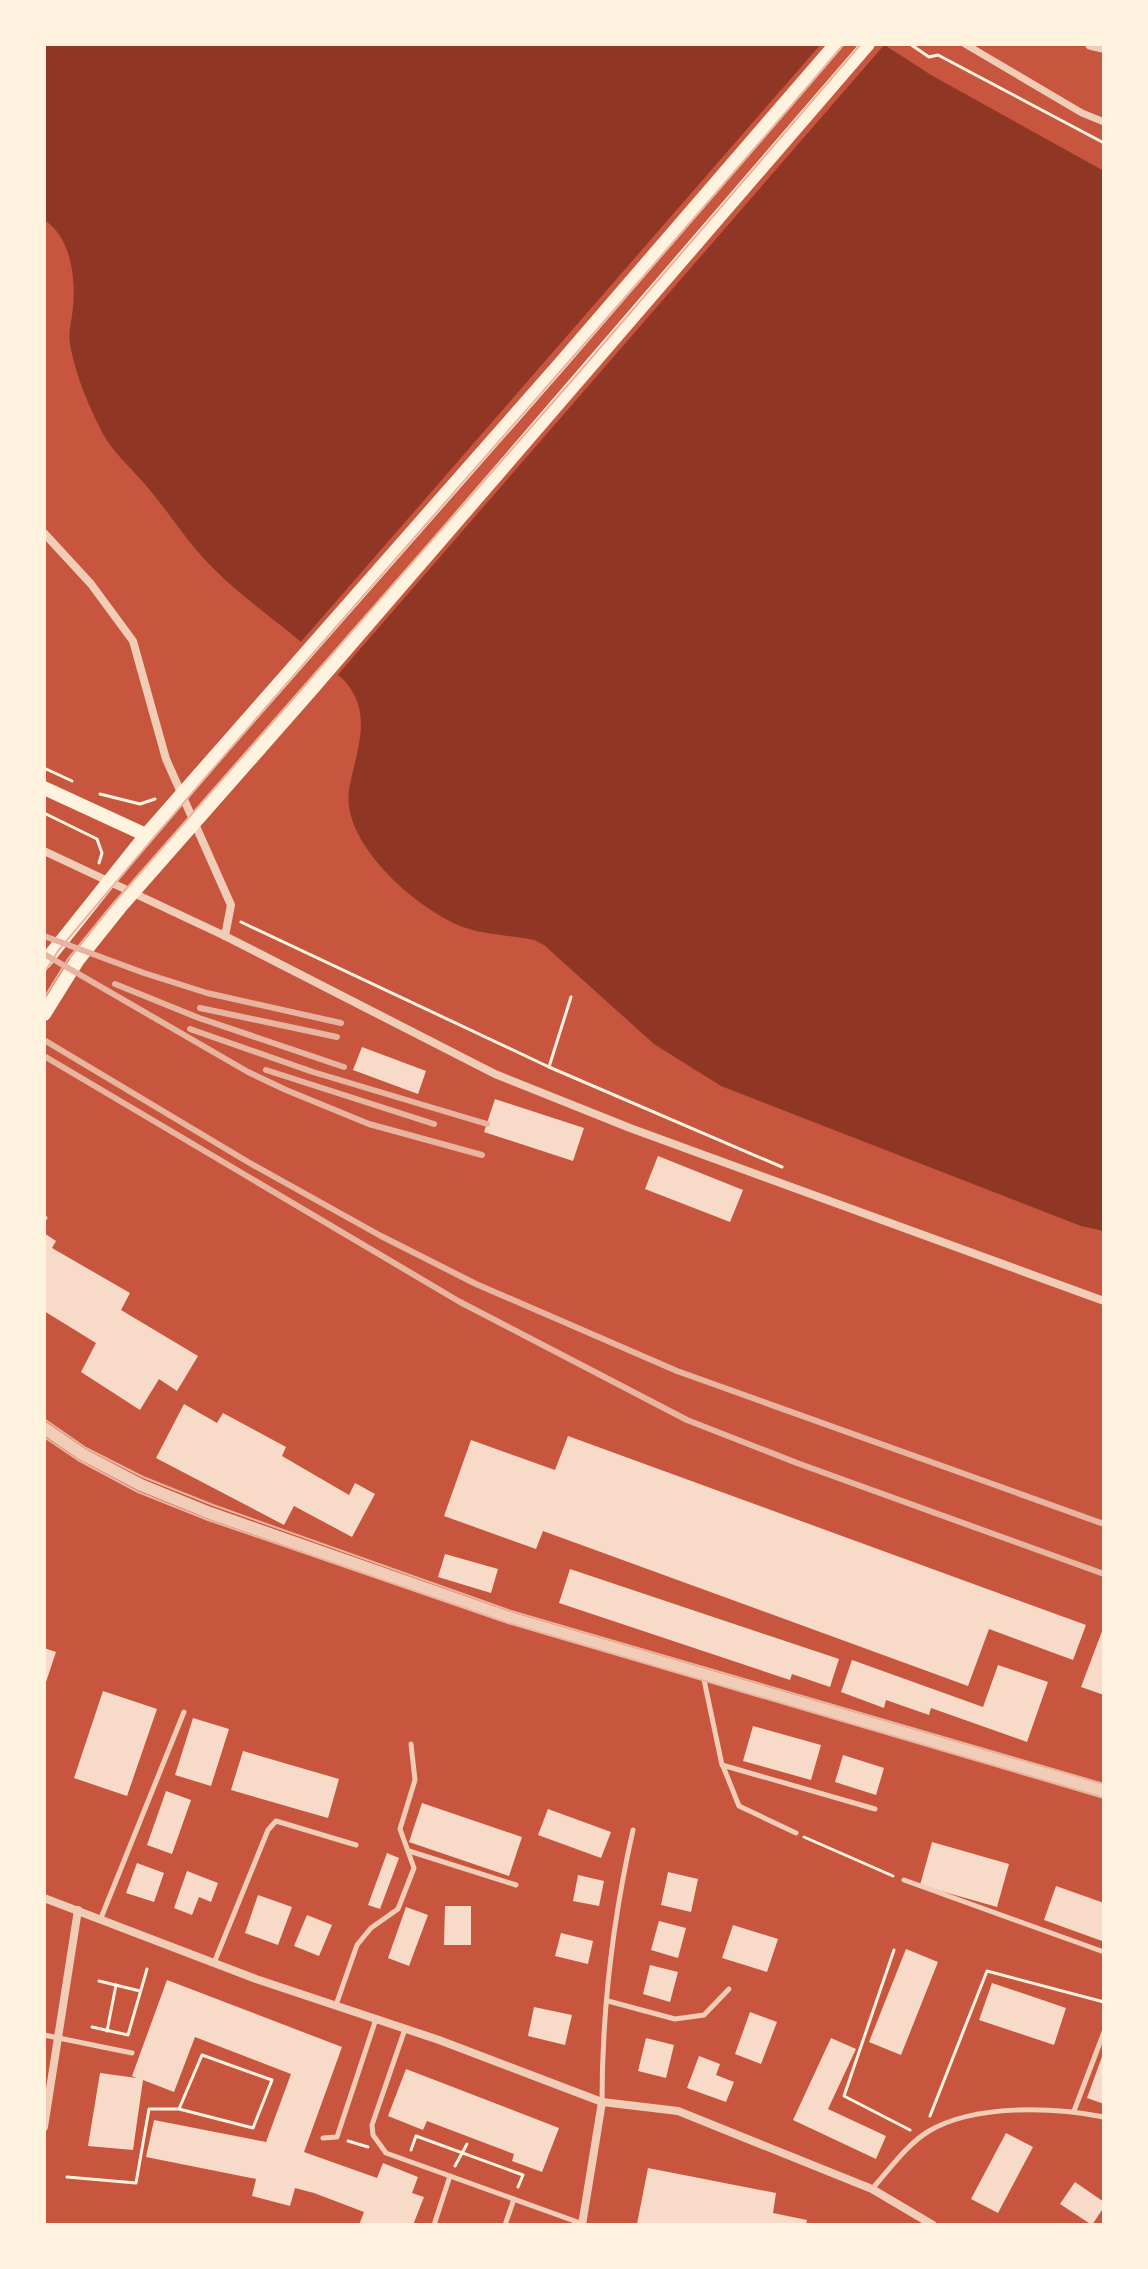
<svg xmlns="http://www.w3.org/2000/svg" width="1148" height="2269" font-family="Ubuntu,sans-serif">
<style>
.water{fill:#8f3625}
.pier{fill:#c8553d}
.building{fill:#f7dbc8}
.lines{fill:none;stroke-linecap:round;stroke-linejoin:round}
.path{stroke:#fff3e0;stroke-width:3}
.service{stroke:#f1ccb7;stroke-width:5}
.pedestrian{stroke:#f1ccb7;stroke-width:7}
.minor{stroke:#f1ccb7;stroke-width:8}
.tertiary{stroke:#f1ccb7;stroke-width:12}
.secondary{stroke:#fff3e0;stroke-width:14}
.tram{stroke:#e9b49f;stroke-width:2}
.rail{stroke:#e9b49f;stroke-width:6}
</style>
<rect width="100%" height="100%" fill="#c8553d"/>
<path class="water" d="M44,44H883L931,75L1104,171V1231L1081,1226L721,1086L654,1044L544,945L534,940C511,935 485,935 463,927C418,910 341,844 349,790C355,755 373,717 348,685C342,677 333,671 326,664C291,630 249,604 215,570C187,543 168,510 142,481C129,466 113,452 103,434C89,407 75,374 70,344C68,332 72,319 73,308C76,279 71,236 44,220Z"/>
<path class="pier" d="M821,44H885L335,678L299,644Z"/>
<g class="building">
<path d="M362,1047L426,1071L418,1094L353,1070Z"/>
<path d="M495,1099L584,1128L573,1161L484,1132Z"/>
<path d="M658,1156L743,1190L730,1222L645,1189Z"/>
<path d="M44,1233L56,1241L52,1248L130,1293L121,1310L198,1356L177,1391L159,1379L140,1410L81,1372L96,1343L44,1311Z"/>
<path d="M184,1404L217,1423L223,1413L286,1447L282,1456L349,1495L355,1483L375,1494L352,1537L294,1506L284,1525L156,1458Z"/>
<path d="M568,1436L1086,1625L1073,1660L989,1629L968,1686L543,1531L536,1549L444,1516L471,1440L555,1470Z"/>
<path d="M445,1554L498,1569L491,1593L438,1577Z"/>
<path d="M570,1569L839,1659L830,1687L792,1674L790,1680L559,1603Z"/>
<path d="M1104,1626V1695L1081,1687Z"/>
<path d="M44,1648L56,1652L45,1685H44Z"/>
<path d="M852,1660L983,1707L998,1665L1048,1682L1027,1742L931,1708L929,1715L886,1700L884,1708L841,1692Z"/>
<path d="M103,1691L157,1709L127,1796L74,1778Z"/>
<path d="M193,1718L229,1729L211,1786L175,1775Z"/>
<path d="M753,1726L821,1745L811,1780L743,1761Z"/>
<path d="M243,1751L339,1779L328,1818L231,1790Z"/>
<path d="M843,1755L884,1768L876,1795L835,1782Z"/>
<path d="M166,1791L191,1800L172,1854L147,1845Z"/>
<path d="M422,1803L522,1837L509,1876L409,1842Z"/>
<path d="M548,1809L611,1832L601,1858L538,1835Z"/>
<path d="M932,1842L1009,1864L997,1907L920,1885Z"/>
<path d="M387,1853L399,1858L380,1909L368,1905Z"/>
<path d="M137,1863L164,1873L154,1902L126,1893Z"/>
<path d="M187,1871L218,1883L211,1902L199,1897L192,1915L174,1908Z"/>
<path d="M668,1872L698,1879L691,1912L661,1905Z"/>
<path d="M578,1875L604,1881L599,1906L573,1901Z"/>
<path d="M1056,1886L1104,1903L1102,1941L1044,1920Z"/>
<path d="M258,1895L292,1907L278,1945L245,1933Z"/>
<path d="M445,1906H471V1945H444Z"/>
<path d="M406,1907L428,1915L409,1966L388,1958Z"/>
<path d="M307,1915L332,1925L319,1956L294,1946Z"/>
<path d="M659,1921L686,1928L678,1958L651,1950Z"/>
<path d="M733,1925L778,1939L767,1972L722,1958Z"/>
<path d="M561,1933L593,1941L588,1964L555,1956Z"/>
<path d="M906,1949L938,1962L901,2055L869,2042Z"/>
<path d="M650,1965L678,1972L670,2002L643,1994Z"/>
<path d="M167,1980L342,2047L304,2152L377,2178L383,2163L418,2177L412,2193L424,2197L413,2225H359L364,2212L314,2193L295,2188L290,2206L252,2196L256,2179L146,2157L154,2120L266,2142L291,2074L195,2037L174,2092L143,2080L133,2150L88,2146L100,2073L137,2078L132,2076Z"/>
<path d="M992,1983L1066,2008L1054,2045L979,2020Z"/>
<path d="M534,2007L572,2015L565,2045L528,2036Z"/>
<path d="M750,2012L777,2022L761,2064L735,2054Z"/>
<path d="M646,2038L674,2045L666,2078L638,2071Z"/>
<path d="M831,2038L856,2049L828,2109L886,2136L876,2159L793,2120Z"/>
<path d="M1104,2051V2104L1087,2098Z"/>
<path d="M699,2056L720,2064L716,2075L734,2082L726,2102L687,2088Z"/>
<path d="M406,2069L559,2128L542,2172L512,2161L514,2154L427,2121L423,2130L388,2116Z"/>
<path d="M1006,2133L1033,2147L998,2213L971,2199Z"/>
<path d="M648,2168L776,2193L773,2213L807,2220L806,2225L637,2224Z"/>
<path d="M1075,2182L1104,2202V2207L1092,2225L1060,2204Z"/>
</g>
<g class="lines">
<g class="path">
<path d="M910,44L929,57L938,55L1104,143"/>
<path d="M44,768L72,781"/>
<path d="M100,794L140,804L155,799"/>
<path d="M44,813L97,839L102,853L99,863"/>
<path d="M241,922L549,1067"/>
<path d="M571,997L549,1067L782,1167"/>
<path d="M804,1837L893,1876"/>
<path d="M894,1950L844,2096L910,2130"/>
<path d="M99,1981L140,1991"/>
<path d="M92,2027L128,2035L147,1969"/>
<path d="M107,2031L116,1985"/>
<path d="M930,2116L987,1971L1104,2002"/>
<path d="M348,2141L368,2147"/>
<path d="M411,2150L416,2136L523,2175L518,2187"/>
<path d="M455,2166L467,2144"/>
<path d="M67,2177L136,2183L149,2109H179L253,2128L272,2080L202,2055L179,2109"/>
</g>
<g class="service">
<path d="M44,1217L45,1218"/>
<path d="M703,1675L722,1765L875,1809"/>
<path d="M723,1766L739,1806L796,1833"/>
<path d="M409,1851L516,1885"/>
<path d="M904,1880L1104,1952"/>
<path d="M101,1918L184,1712"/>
<path d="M214,1963L268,1830L276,1821L356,1845"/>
<path d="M608,2001L675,2019L704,2015L729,1989"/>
<path d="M336,2005L357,1945L371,1928L398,1909L414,1868L400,1829L415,1780L411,1744"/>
<path d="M405,2029L372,2125L373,2135L386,2153L583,2224"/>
<path d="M44,2035L132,2053"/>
<path d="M602,2102C602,2011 613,1919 633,1830"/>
<path d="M1074,2111L1104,2032"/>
<path d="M323,2138L337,2137L376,2019"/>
<path d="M872,2189C890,2169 906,2145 929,2131C975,2104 1053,2107 1104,2117"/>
<path d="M434,2225L450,2176"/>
<path d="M505,2225L514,2199"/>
</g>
<path class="pedestrian" d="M965,44L1082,113L1104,122"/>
<g class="minor">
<path d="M44,533L91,584L133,641L166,759L231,905L225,936"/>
<path d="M44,851L225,936L495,1074L630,1128L1104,1301"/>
<path d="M44,1898L256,1979L439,2040L602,2102L678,2111L872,2189L933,2225"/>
<path d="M44,2127L78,1910"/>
<path d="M582,2225L602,2102"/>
</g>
<g class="tertiary">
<path d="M1091,44L1104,47"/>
<path d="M44,1428L82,1454L141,1485L210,1513L510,1618L1104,1791"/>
</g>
<g class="secondary">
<path d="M44,788L146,835"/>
<path d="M44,963L146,835L559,365L836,44"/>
<path d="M44,1014L77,961L121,906L311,690L868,44"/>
</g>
<g class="tram">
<path d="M44,973L58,951C315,644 585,349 844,44"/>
<path d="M44,998L68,959L112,905L575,377L861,44"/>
<path d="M44,1419L86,1448L143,1477L213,1505L511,1611L1104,1784"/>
<path d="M44,1437L78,1460L138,1492L208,1520L508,1623L1104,1798"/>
</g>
<g class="rail">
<path d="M44,936L144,973L207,993L341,1023"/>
<path d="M44,954L248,1072L286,1090L369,1124L482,1155"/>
<path d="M115,984L199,1018L344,1067"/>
<path d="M200,1008L337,1037"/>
<path d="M190,1029L313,1072L487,1124"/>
<path d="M44,1040L248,1162L381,1236L476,1284L677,1371L1104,1524"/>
<path d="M44,1056L460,1302L687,1420L797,1463L1104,1574"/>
<path d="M266,1070L434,1124"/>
</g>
</g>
<rect width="1148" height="2269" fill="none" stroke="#fff3e0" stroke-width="92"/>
</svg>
